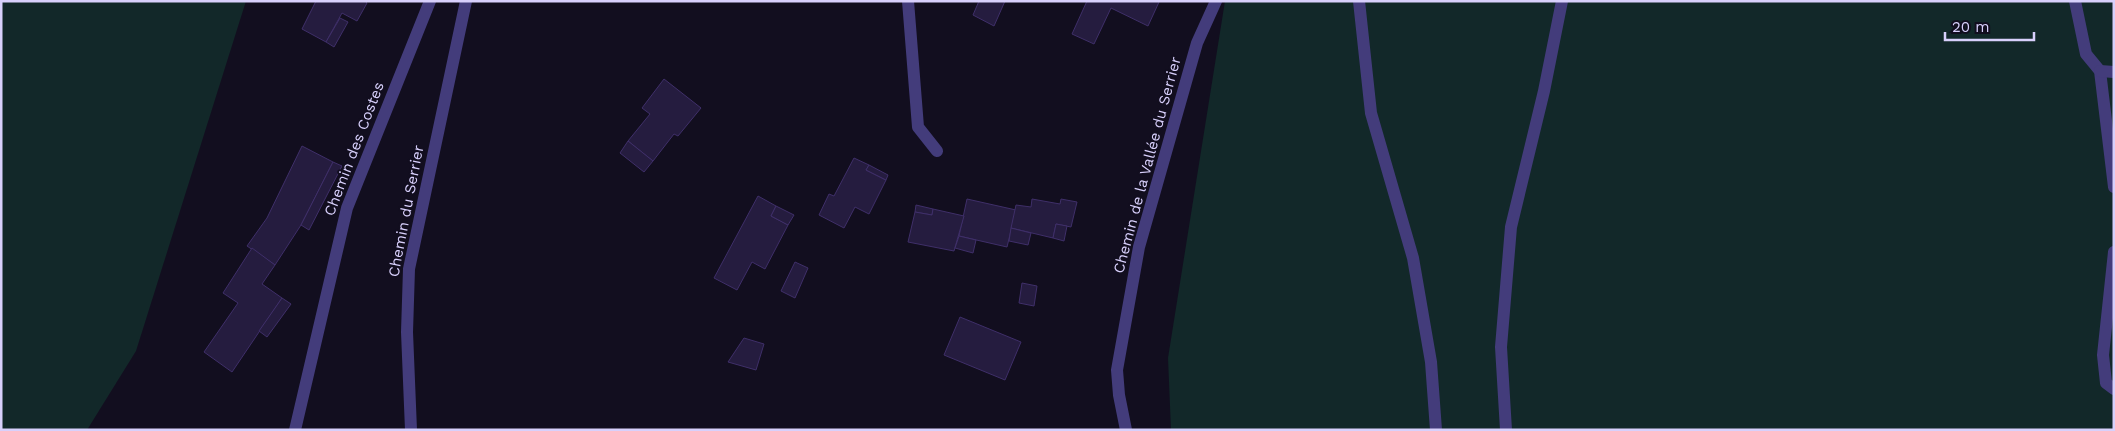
<svg xmlns="http://www.w3.org/2000/svg" width="2115" height="431" font-family="'Work Sans',sans-serif">
<style>
.green{fill:#122829}
.building{fill:#251c3f;stroke:#3f2f69}
.lines{fill:none;stroke-linecap:round;stroke-linejoin:round}
.minor{stroke:#433c7b;stroke-width:12}
.labels{text-anchor:middle;dominant-baseline:central;stroke-width:4;stroke-linejoin:round;paint-order:stroke}
.street-label{font-size:15px;fill:#d8d0fc;stroke:#120e1f}
</style>
<rect width="100%" height="100%" fill="#120e1f"/>
<g class="green">
<path d="M1,1H246L136,351L87,430H1Z"/>
<path d="M1225,1H2114V430H1171L1168,358Z"/>
</g>
<g class="building">
<path d="M316,1H365L367,3L357,21L342,13L326,42L302,29Z"/>
<path d="M979,1H1005L994,26L973,15Z"/>
<path d="M1087,1H1158L1159,2L1148,26L1111,8L1094,44L1072,34Z"/>
<path d="M340,18L348,22L334,47L326,42Z"/>
<path d="M664,79L701,108L678,136L674,134L653,161L628,141L650,114L642,108Z"/>
<path d="M628,141L653,161L644,172L620,153Z"/>
<path d="M302,146L333,162L301,225L275,265L247,246L267,218Z"/>
<path d="M854,158L869,165L866,170L886,180L869,214L855,207L844,228L819,215L829,194L834,196Z"/>
<path d="M333,162L342,166L309,230L301,225Z"/>
<path d="M869,165L888,175L886,180L866,170Z"/>
<path d="M758,196L776,206L771,216L788,225L765,269L752,262L737,290L714,278Z"/>
<path d="M967,199L1016,210L1007,247L959,236Z"/>
<path d="M1032,199L1060,204L1061,199L1077,202L1071,227L1056,224L1053,238L1011,228L1016,205L1031,207Z"/>
<path d="M916,205L933,209L932,215L915,212Z"/>
<path d="M776,206L794,215L788,225L771,216Z"/>
<path d="M933,209L964,216L954,251L908,242L915,212L932,215Z"/>
<path d="M1056,224L1067,226L1064,241L1053,238Z"/>
<path d="M1011,228L1031,233L1028,245L1009,241Z"/>
<path d="M959,236L976,240L973,253L955,248Z"/>
<path d="M252,248L275,265L262,284L282,298L232,372L204,352L238,303L223,293Z"/>
<path d="M795,262L808,268L795,298L781,291Z"/>
<path d="M1022,283L1037,286L1034,306L1019,303Z"/>
<path d="M282,298L291,304L267,337L259,331Z"/>
<path d="M960,317L1021,342L1005,380L944,355Z"/>
<path d="M744,338L764,344L756,370L728,362Z"/>
</g>
<g class="lines">
<g class="minor">
<path d="M908,1L918,127L937,151"/>
<path d="M1359,1L1371,113L1413,258L1431,362L1436,430"/>
<path d="M2075,1L2086,54L2100,71L2114,187"/>
<path d="M2100,71L2114,72"/>
<path d="M2114,252L2103,355L2106,383L2114,389"/>
<path d="M295,430L347,208L430,1"/>
<path d="M411,430L407,332L409,269L466,1"/>
<path d="M1126,430L1119,395L1117,370L1139,247L1197,43L1216,1"/>
<path d="M1506,430L1501,347L1511,227L1544,91L1562,1"/>
</g>
</g>
<g class="labels">
<g class="street-label">
<text transform="translate(354 149) rotate(-69)">Chemin des Costes</text>
<text transform="translate(1147 165) rotate(-75)">Chemin de la Vallée du Serrier</text>
<text transform="translate(406 211) rotate(-79)">Chemin du Serrier</text>
</g>
</g>
<rect width="2115" height="431" fill="none" stroke="#d8d0fc" stroke-width="5"/>
<path d="M1945 32v8h89v-8" fill="none" stroke="#d8d0fc" stroke-width="2.5"/>
<text x="1952" y="32" font-size="15" fill="#d8d0fc" stroke="#120e1f" stroke-width="4" paint-order="stroke">20 m</text>
</svg>
